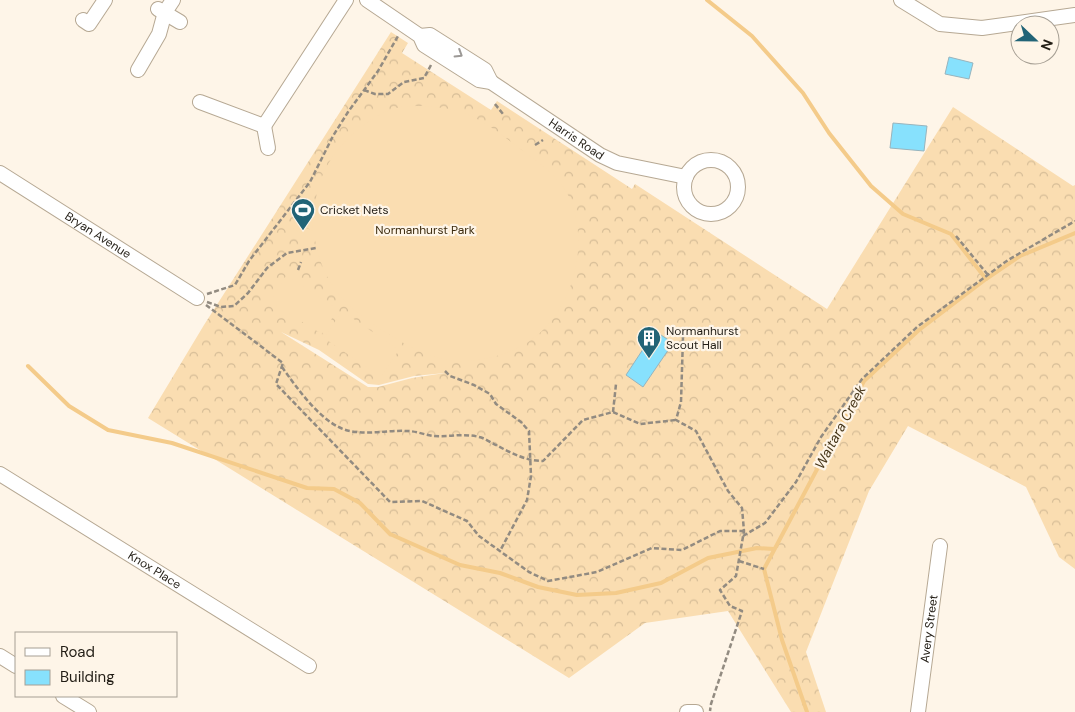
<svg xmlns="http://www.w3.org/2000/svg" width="1075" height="712" font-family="'DM Sans',sans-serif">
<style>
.forest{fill:url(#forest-crowns);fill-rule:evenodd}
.garden{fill:#faddb1}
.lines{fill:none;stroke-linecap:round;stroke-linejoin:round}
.stream{stroke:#f4cb8a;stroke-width:4}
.building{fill:#87e1fd;stroke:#98b4bd}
.minor-casing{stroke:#b6a893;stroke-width:16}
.path{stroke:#928b81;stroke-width:2.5;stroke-dasharray:5 2.5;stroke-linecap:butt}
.minor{stroke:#fff;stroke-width:14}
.oneway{stroke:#9c9996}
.labels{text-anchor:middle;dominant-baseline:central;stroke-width:4.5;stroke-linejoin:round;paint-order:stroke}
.street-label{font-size:12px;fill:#221d15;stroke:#fef5e8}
.poi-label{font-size:12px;fill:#221d15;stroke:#fef5e8;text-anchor:start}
.park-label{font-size:12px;fill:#3c2b0e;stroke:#fef5e8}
.water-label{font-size:14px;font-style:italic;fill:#473619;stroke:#fef5e8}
</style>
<defs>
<pattern id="forest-crowns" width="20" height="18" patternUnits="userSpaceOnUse" patternTransform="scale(1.25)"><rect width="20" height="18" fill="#faddb1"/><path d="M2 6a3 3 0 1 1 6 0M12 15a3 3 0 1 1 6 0" fill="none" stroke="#d6bd97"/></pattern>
</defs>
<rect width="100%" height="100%" fill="#fef5e8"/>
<path class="forest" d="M391,32L408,43L402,53L491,110L497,101L632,189L635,184L827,309L953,107L1073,186L1075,185V569L1059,557L1026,487L908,426L869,491L806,652L826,712H791L728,611L645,623L569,678L148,418L204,325ZM281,332L319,350L368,384L379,385L414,376L445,373L412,378L378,387H368Z"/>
<g class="garden">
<path d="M423,106C467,108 484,121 518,147C534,160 557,174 567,193C592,240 574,310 531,340C511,354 480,363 455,361C432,359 411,348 392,336C351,312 324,289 315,240L293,229L295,223L313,231C312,223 313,216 314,208C317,192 321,174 330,161C345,137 372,114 400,107C407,106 415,106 423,106Z"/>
<path d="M286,276L338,309L322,334L270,302Z"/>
<path d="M342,311L399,350L381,377L324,338Z"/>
</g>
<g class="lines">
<g class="stream">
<path d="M707,0L752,36L803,93L829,133L871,186L903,214L951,234L986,279"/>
<path d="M28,366L69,406L108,430L172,443L307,488L334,489L360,503L390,534L460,565L500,573L538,587L577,595L616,593L661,583L708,558L757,548L774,549"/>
<path d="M807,712L782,640L764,569L864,381L919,330L986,279L1020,256L1075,233"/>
</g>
</g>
<g class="building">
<path d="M949,57L973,63L969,79L945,74Z"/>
<path d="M893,123L927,126L924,151L890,148Z"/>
<path d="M655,331L673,343L643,387L626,375Z"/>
</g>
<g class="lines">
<g class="minor-casing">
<g id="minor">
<path id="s1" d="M367,0L420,36L424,45L479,80L491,82L600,155L617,163L686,177"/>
<path d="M901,0L940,24L982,28L1075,15"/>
<path d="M158,9L180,22"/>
<path d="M83,20L89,24L105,0"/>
<path d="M420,36L430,35L485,70L491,82"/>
<path d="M138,70L159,34L165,12L173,0"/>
<path d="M200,102L264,126L346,0"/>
<path d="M264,126L268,148"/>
<circle cx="711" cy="187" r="27"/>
<path id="s2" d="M0,173L197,298"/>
<path id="s3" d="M0,474L309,666"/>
<path d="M0,656L16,666"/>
<path d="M63,696L89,712"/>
<path d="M687,712H696"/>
<path id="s4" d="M918,712L940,546"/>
</g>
</g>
<g class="path">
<path d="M364,90L375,94H388L404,82L424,78L431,65"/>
<path d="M495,104L503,114"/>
<path d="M535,145L543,140"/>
<path d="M956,236L988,275"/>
<path d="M298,270L301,262"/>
<path d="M207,294L235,285L249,261L310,182L333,136L348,112L378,71L398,36"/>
<path d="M207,302L221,307L234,306L248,293L267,268L287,253L316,248"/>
<path d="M206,305L283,363L276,384L390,502L422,501L467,521L479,536L529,572L548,581L597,572L652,548L682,550L720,531H744"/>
<path d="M683,337L681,402L676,420L696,431L728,491L742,508L744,531L736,576L720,590L730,606L742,611L711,704L710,711"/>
<path d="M282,367C297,388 323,426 350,431C369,435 388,430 407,431C416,431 425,435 434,436C449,437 464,433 479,437C485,438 491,443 496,445C511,453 526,461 543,461L583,420L613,412L640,424L676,420"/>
<path d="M445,371L450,376L474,385L490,394L496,404L521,422L529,431L531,476L527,500L500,551"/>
<path d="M613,412L616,384"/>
<path d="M743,536L765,523L796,482L821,437L862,379L917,327L1008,260L1075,221"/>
<path d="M739,561L764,569"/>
</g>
<use href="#minor" class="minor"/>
</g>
<defs><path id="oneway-chevron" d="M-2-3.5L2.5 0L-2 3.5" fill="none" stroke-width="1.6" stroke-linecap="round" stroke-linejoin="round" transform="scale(1.25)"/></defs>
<use class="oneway" href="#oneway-chevron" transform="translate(459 54) rotate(32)"/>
<defs>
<g id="stadium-pin" transform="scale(1.25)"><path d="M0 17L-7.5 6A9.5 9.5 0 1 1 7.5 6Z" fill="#226477" stroke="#fef5e8"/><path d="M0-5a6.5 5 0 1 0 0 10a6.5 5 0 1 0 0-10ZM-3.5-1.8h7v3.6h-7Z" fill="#fff"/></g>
<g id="building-pin" transform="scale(1.25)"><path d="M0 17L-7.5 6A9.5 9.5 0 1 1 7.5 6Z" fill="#226477" stroke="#fef5e8"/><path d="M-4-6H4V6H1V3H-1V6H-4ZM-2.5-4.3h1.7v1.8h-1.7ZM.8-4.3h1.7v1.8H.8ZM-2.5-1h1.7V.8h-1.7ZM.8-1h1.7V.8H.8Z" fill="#fff"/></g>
</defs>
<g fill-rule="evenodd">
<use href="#stadium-pin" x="303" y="210"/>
<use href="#building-pin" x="649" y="338"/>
</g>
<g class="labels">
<g class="street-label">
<text stroke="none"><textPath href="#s1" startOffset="254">Harris Road</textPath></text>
<text stroke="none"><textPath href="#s2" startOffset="116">Bryan Avenue</textPath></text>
<text stroke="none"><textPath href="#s3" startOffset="182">Knox Place</textPath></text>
<text stroke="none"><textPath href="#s4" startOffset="84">Avery Street</textPath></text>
</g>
<g class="poi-label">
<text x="320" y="210">Cricket Nets</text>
<text x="666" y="331">Normanhurst<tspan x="666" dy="14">Scout Hall</tspan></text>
</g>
<g class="park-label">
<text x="425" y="230">Normanhurst Park</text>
</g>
<g class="water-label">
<text transform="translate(840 427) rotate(-62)">Waitara Creek</text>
</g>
</g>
<rect x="15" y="632" width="162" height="65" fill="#fef5e8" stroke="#a69f94"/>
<rect x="25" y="648" width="25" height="8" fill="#ffffff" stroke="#a69f94"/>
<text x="60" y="657" font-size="15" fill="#221d15">Road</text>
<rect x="25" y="670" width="25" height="15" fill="#87e1fd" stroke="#a69f94"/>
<text x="60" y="682" font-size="15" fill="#221d15">Building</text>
<g transform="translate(1035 40) rotate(112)"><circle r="24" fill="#fef5e8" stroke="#a69f94"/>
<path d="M0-4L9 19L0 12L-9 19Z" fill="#226477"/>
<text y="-8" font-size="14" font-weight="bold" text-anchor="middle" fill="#221d15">N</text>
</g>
</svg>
